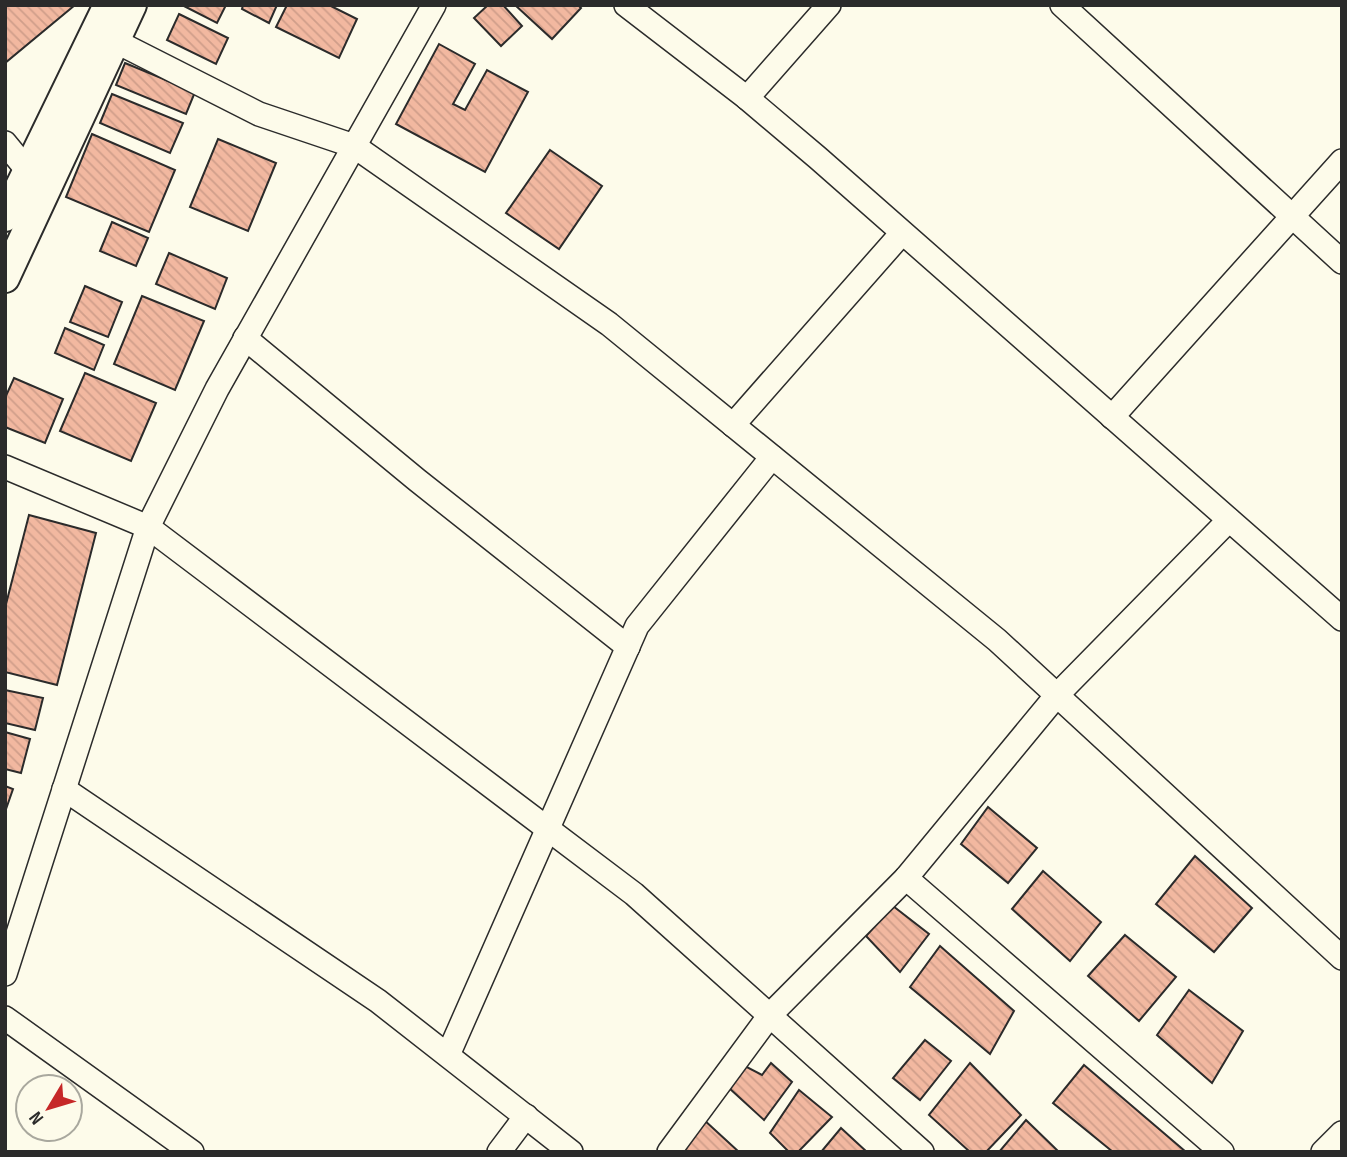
<svg xmlns="http://www.w3.org/2000/svg" width="1347" height="1157" font-family="'Sofia Sans Condensed',sans-serif">
<style>
.building{fill:url(#building-back-hatch);stroke:#2b2b2b;stroke-width:2}
.lines{fill:none;stroke-linecap:round;stroke-linejoin:round}
.minor-casing{stroke:#2b2b2b;stroke-width:26}
.tertiary-casing{stroke:#2b2b2b;stroke-width:32}
.minor{stroke:#fdfbea;stroke-width:23}
.tertiary{stroke:#fdfbea;stroke-width:28}
</style>
<defs>
<pattern id="building-back-hatch" width="6" height="6" patternUnits="userSpaceOnUse" patternTransform="scale(1.75)"><rect width="6" height="6" fill="#f2b8a0"/><path d="M-1 5l2 2M0 0l6 6M5-1l2 2" fill="none" stroke="#d09e8a"/></pattern>
</defs>
<rect width="100%" height="100%" fill="#fdfbea"/>
<g class="building">
<path d="M5,5H75L5,63Z"/>
<path d="M182,5H226L217,23Z"/>
<path d="M243,5H277L269,23L242,9Z"/>
<path d="M287,5H329L357,19L339,58L276,27Z"/>
<path d="M488,5H503L522,26L501,46L474,18Z"/>
<path d="M515,5H578L581,8L552,39Z"/>
<path d="M179,14L228,38L216,64L167,40Z"/>
<path d="M439,44L475,64L453,104L465,110L487,70L528,92L485,172L396,124Z"/>
<path d="M125,63L195,92L186,114L116,85Z"/>
<path d="M112,94L183,123L170,153L100,123Z"/>
<path d="M92,134L175,170L149,232L66,197Z"/>
<path d="M218,139L276,163L248,231L190,207Z"/>
<path d="M550,150L602,186L559,249L506,213Z"/>
<path d="M112,222L148,238L136,266L100,251Z"/>
<path d="M169,253L227,278L215,309L156,284Z"/>
<path d="M85,286L122,302L108,337L70,322Z"/>
<path d="M142,296L204,321L175,390L114,364Z"/>
<path d="M65,328L104,345L94,370L55,353Z"/>
<path d="M85,373L156,403L131,461L60,431Z"/>
<path d="M14,378L63,399L45,443L5,427V398Z"/>
<path d="M29,515L96,533L57,685L5,672V608Z"/>
<path d="M5,690L43,698L35,730L5,723Z"/>
<path d="M5,732L30,739L21,773L5,769Z"/>
<path d="M5,786L13,789L5,812Z"/>
<path d="M988,807L1037,848L1008,883L961,844Z"/>
<path d="M1195,856L1252,908L1214,952L1156,904Z"/>
<path d="M1043,871L1101,922L1070,961L1012,909Z"/>
<path d="M893,906L929,934L900,972L866,936Z"/>
<path d="M1125,935L1176,977L1139,1021L1088,976Z"/>
<path d="M940,946L1014,1011L990,1054L910,987Z"/>
<path d="M1189,990L1243,1031L1212,1083L1157,1035Z"/>
<path d="M925,1040L951,1061L920,1100L893,1078Z"/>
<path d="M771,1063L792,1082L764,1120L728,1087L743,1065L762,1075Z"/>
<path d="M970,1063L1021,1115L986,1152H970L929,1115Z"/>
<path d="M1084,1065L1186,1152H1113L1053,1103Z"/>
<path d="M799,1090L832,1117L798,1152H789L770,1133Z"/>
<path d="M703,1119L739,1152H682Z"/>
<path d="M1026,1120L1059,1152H999Z"/>
<path d="M841,1128L867,1152H821Z"/>
</g>
<g class="lines">
<g class="minor-casing">
<g id="minor">
<path d="M626,5L747,98L818,158L1342,619"/>
<path d="M1062,5L1342,262"/>
<path d="M115,41L259,114L354,146L609,324L997,640L1342,958"/>
<path d="M747,98L829,5"/>
<path d="M5,143L28,171"/>
<path d="M245,338L417,480L628,647"/>
<path d="M1112,417L1342,161"/>
<path d="M733,425L902,233"/>
<path d="M5,467L148,527L634,894L922,1152"/>
<path d="M64,789L378,1001L571,1152"/>
<path d="M906,878L1222,1152"/>
<path d="M5,974L148,527L217,389L434,5"/>
<path d="M5,1018L192,1152"/>
<path d="M448,1055L637,626L772,457"/>
<path d="M499,1152L526,1116"/>
<path d="M669,1152L770,1015L906,878L1057,695L1229,520"/>
<path d="M1323,1152L1342,1133"/>
</g>
</g>
<g class="tertiary-casing">
<g id="tertiary">
<path d="M5,217L108,5"/>
<path d="M5,278L132,5"/>
</g>
</g>
<use href="#minor" class="minor"/>
<use href="#tertiary" class="tertiary"/>
</g>
<rect width="1347" height="1157" fill="none" stroke="#2b2b2b" stroke-width="14"/>
<g transform="translate(49 1108) rotate(232)"><circle r="33" fill="#fdfbea" stroke="#a9a89e" stroke-width="2"/>
<path d="M0-5L12 26L0 18L-12 26Z" fill="#c62828"/>
<text y="-10" font-size="19" font-weight="bold" text-anchor="middle" fill="#2b2b2b">N</text>
</g>
</svg>
